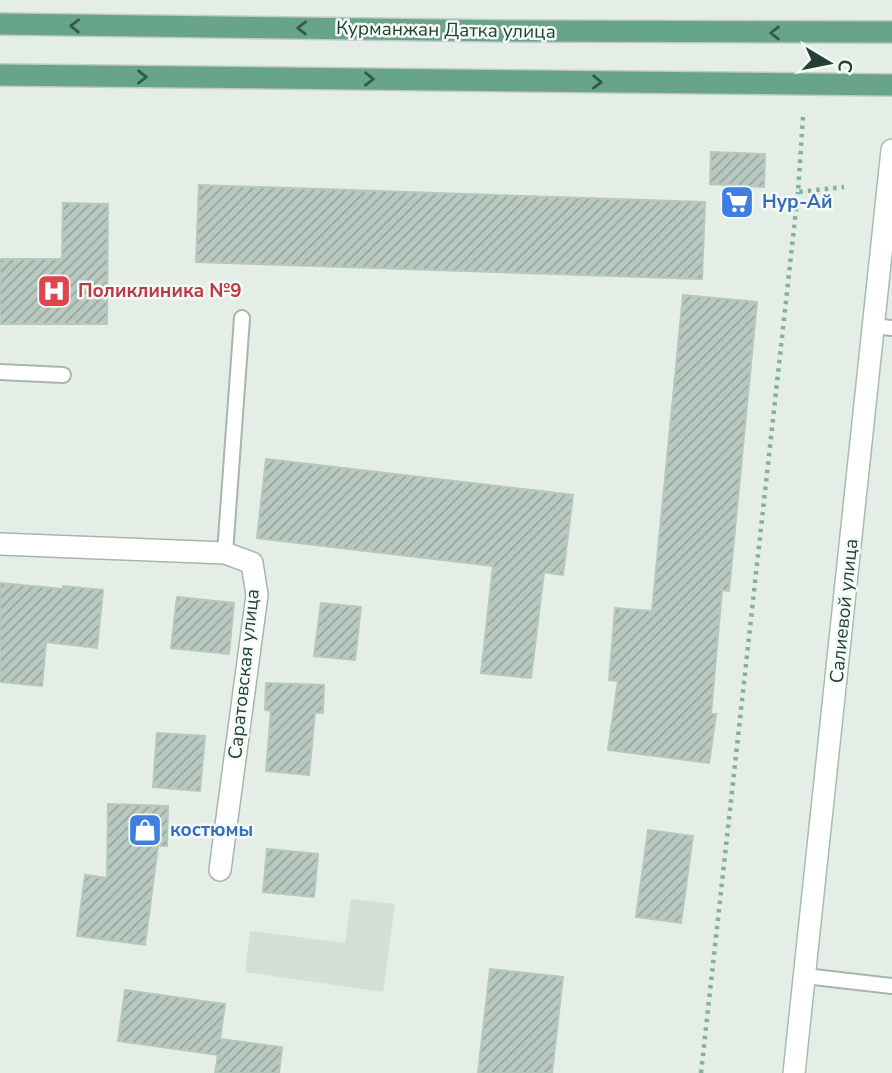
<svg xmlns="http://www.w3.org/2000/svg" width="892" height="1073" font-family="'Nunito Sans',sans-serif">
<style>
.built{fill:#d2ded6}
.building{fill:url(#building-hatch);stroke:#b6c8bd;stroke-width:2}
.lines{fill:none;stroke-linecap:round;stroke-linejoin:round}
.service-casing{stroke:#a6b6ad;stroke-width:18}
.minor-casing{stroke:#a6b6ad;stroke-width:24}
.secondary-casing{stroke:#a4bdb0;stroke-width:24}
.primary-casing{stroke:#c1cac6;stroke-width:24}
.path{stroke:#83b29b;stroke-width:4.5;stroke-dasharray:3.5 5;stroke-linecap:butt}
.service{stroke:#fff;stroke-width:14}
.minor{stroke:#fff;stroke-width:21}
.secondary{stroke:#fff;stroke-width:21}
.primary{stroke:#67a48a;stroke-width:21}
.oneway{stroke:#335949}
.labels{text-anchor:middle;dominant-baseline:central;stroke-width:5;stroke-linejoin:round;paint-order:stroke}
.street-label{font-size:19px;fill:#224033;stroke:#f4faf6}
.shop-label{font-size:19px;font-weight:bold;fill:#366cbe;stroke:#f4faf6;text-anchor:start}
.health-label{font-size:19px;font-weight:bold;fill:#be3a42;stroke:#f4faf6;text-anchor:start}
</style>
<defs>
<pattern id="building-hatch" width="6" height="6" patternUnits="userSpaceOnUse" patternTransform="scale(1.75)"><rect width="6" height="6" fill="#b9c9c0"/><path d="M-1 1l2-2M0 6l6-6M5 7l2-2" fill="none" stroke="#96a59d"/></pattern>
</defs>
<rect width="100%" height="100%" fill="#e4eee7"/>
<path class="built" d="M351,899L395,904L383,992L245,972L250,931L345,943Z"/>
<g class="building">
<path d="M711,152L765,154L764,187L710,184Z"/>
<path d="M199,185L705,202L702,279L196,262Z"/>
<path d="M63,203L108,204L107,324H0V259H62Z"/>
<path d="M683,295L757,302L729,591L722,590L711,714H716L709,763L608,750L618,681L609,680L615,608L652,611Z"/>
<path d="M266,459L573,495L563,575L544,572L531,678L481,673L493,566L257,538Z"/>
<path d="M0,583L63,589V586L103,590L97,648L46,642L42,686L0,682Z"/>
<path d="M177,597L234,603L229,654L171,648Z"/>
<path d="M321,603L361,607L355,660L314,656Z"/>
<path d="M266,683L324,685L323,713H315L309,775L266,771L271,711L265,710Z"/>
<path d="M157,733L205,736L200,791L153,787Z"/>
<path d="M108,804L168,806L167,846H158L145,945L77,936L85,875L107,878Z"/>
<path d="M648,830L693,836L681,923L636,917Z"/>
<path d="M267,849L318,854L314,897L263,892Z"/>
<path d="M490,969L563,977L552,1073H478Z"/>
<path d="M125,990L225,1004L220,1039L282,1047L279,1073H215L218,1055L118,1041Z"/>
</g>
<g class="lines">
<g class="service-casing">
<g id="service">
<path d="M874,326L892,328"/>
<path d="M0,372L63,375"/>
<path d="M225,553L242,318"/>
<path d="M805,976L892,986"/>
</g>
</g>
<g class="minor-casing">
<path id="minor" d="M0,544L225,553L252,563L257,595L220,870"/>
</g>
<g class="secondary-casing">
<path id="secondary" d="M794,1073L892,150"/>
</g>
<g class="primary-casing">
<g id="primary">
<path d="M0,24L518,31L892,32"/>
<path d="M0,75L892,85"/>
</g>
</g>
<g class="path">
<path d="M803,117L798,192L844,187"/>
<path d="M701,1073L798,192"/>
</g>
<use href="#service" class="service"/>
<use href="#minor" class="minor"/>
<use href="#secondary" class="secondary"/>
<use href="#primary" class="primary"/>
</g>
<defs><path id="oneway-chevron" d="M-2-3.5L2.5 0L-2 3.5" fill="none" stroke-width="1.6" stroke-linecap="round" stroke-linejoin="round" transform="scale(1.75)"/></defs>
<g class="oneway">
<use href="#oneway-chevron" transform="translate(75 26) rotate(-179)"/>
<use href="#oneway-chevron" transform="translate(302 28) rotate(-179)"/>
<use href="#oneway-chevron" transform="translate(775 33) rotate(-180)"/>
<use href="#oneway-chevron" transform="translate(142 77) rotate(1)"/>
<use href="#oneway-chevron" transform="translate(369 79) rotate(1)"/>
<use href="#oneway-chevron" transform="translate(597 82) rotate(1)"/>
</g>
<defs>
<g id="supermarket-square" transform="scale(1.75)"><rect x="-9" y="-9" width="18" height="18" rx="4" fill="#3f7fe0" stroke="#f4faf6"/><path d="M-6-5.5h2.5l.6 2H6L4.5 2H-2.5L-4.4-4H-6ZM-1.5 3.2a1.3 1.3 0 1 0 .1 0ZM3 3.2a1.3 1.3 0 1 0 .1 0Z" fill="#fff"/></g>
<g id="hospital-square" transform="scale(1.75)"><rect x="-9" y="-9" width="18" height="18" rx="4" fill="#e0444e" stroke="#f4faf6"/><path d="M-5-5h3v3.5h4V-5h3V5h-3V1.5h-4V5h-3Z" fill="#fff"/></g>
<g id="shop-square" transform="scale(1.75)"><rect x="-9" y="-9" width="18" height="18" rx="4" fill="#3f7fe0" stroke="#f4faf6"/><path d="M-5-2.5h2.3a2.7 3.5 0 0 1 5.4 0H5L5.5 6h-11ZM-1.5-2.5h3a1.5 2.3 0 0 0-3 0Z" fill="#fff"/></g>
</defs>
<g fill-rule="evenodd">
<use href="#supermarket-square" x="737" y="202"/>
<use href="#hospital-square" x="54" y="291"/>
<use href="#shop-square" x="145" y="830"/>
</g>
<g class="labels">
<g class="street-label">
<text transform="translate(446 30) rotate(1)">Курманжан Датка улица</text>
<text transform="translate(844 611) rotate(-84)">Салиевой улица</text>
<text transform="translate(244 674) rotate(-84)">Саратовская улица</text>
</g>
<g class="shop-label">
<text x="762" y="202">Нур-Ай</text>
<text x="170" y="830">костюмы</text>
</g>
<g class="health-label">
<text x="78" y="291">Поликлиника №9</text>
</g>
</g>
<g transform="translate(829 63) rotate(100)" stroke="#f4faf6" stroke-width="5" paint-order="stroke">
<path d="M0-5L12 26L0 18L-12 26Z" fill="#224033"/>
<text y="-10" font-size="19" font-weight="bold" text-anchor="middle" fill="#224033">С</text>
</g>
</svg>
